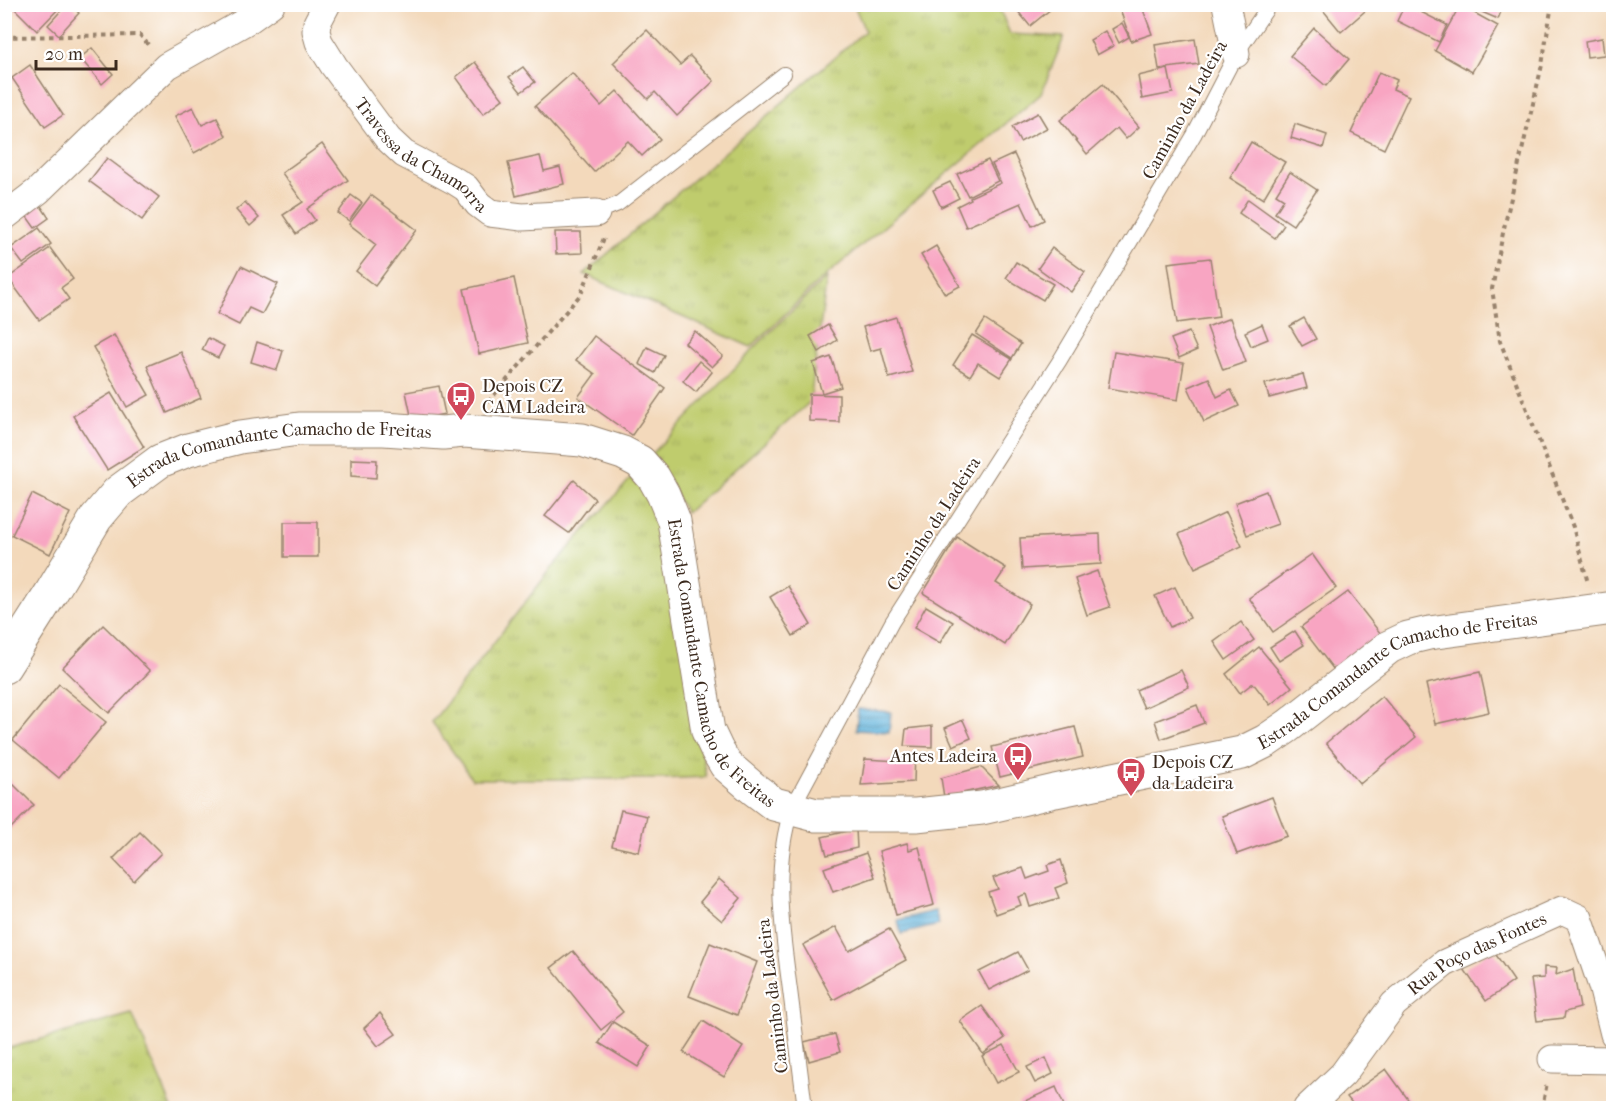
<svg xmlns="http://www.w3.org/2000/svg" width="1618" height="1113" font-family="'IM FELL French Canon',serif">
<style>
.grass{fill:url(#grass-tufts);stroke:#7d7b46;stroke-width:1.5}
.water{fill:url(#water-rules);stroke:#4e6e7d;stroke-width:1.5}
.building{fill:#f8a5c2}
.lines{fill:none;stroke-linecap:round;stroke-linejoin:round}
.service-casing{stroke:#97826c;stroke-width:16}
.minor-casing{stroke:#97826c;stroke-width:29}
.secondary-casing{stroke:#97826c;stroke-width:35}
.path{stroke:#97826c;stroke-width:4;stroke-dasharray:4.5 4.5;stroke-linecap:butt}
.service{stroke:#fff;stroke-width:14}
.minor{stroke:#fff;stroke-width:27}
.secondary{stroke:#fff;stroke-width:33}
.labels{text-anchor:middle;dominant-baseline:central;stroke-width:4.5;stroke-linejoin:round;paint-order:stroke}
.street-label{font-size:18px;fill:#3b2a1e;stroke:#fff}
.poi-label{font-size:18px;fill:#3b2a1e;stroke:#fff;text-anchor:start}
</style>
<defs>
<pattern id="grass-tufts" width="24" height="20" patternUnits="userSpaceOnUse" patternTransform="scale(1.5)"><rect width="24" height="20" fill="#bfcc6d"/><path d="M3 7l-1-3M5 7V3M7 7l1-3M15 17l-1-3M17 17v-4M19 17l1-3" fill="none" stroke="#a5af5e"/></pattern>
<pattern id="water-rules" width="6" height="5" patternUnits="userSpaceOnUse" patternTransform="scale(1.5)"><rect width="6" height="5" fill="#61b3dc"/><path d="M0 2.5h6" fill="none" stroke="#5192b2"/></pattern>
</defs>
<rect width="100%" height="100%" fill="#fff"/>
<filter id="ink" filterUnits="userSpaceOnUse"><feTurbulence type="fractalNoise" baseFrequency=".0167" numOctaves="2"/><feDisplacementMap in="SourceGraphic" scale="12" xChannelSelector="R" yChannelSelector="G"/><feConvolveMatrix kernelMatrix="1 2 1 2 8 2 1 2 1" color-interpolation-filters="sRGB"/></filter>
<filter id="wash" filterUnits="userSpaceOnUse"><feTurbulence type="fractalNoise" baseFrequency=".008" numOctaves="4" result="noise"/><feDisplacementMap in="SourceGraphic" scale="24" xChannelSelector="R" yChannelSelector="G"/><feGaussianBlur stdDeviation="1.35" result="paint"/><feColorMatrix in="noise" values="0 0 0 0 0 0 0 0 0 0 0 0 0 0 0 0 0 1.4 0 .05"/><feComposite in="paint" operator="in"/></filter>
<g filter="url(#wash)">
<rect width="100%" height="100%" fill="#f3d9bb"/>
<g class="grass">
<path d="M854,5H998L1010,34L1064,37L1041,94L815,285L751,347L584,274L865,31Z"/>
<path d="M827,277L810,402L686,513L652,454L763,339Z"/>
<path d="M631,478L646,493L666,537L706,777L659,779H472L432,722L555,564Z"/>
<path d="M132,1014L172,1108H5V1049Z"/>
</g>
<g class="water">
<path d="M858,709L891,712L889,732L856,730Z"/>
<path d="M935,911L939,925L901,934L898,920Z"/>
</g>
<g id="blocks">
<g class="building">
<path d="M10,4H63L37,31Z"/>
<path d="M67,4H70L79,13L59,35L48,25Z"/>
<path d="M1012,4H1057L1030,26Z"/>
<path d="M1118,4H1141L1152,34L1131,41Z"/>
<path d="M1318,4H1373L1341,32Z"/>
<path d="M1405,4L1447,25L1439,42L1397,21Z"/>
<path d="M1463,4H1504L1498,19Z"/>
<path d="M1460,5L1498,26L1472,72L1435,51Z"/>
<path d="M1122,23L1129,37L1119,43L1112,29Z"/>
<path d="M1314,28L1349,59L1326,86L1290,56Z"/>
<path d="M647,30L680,65L690,56L714,81L677,116L655,92L648,99L613,63Z"/>
<path d="M1105,31L1113,46L1097,55L1090,40Z"/>
<path d="M1602,38L1604,55L1587,57L1585,41Z"/>
<path d="M1195,39L1199,64L1159,69L1155,45Z"/>
<path d="M92,48L113,74L102,84L80,58Z"/>
<path d="M475,62L503,99L483,114L456,77Z"/>
<path d="M30,65L63,115L45,127L12,78Z"/>
<path d="M523,67L535,82L521,92L509,77Z"/>
<path d="M1168,69L1173,93L1142,99L1138,76Z"/>
<path d="M1379,72L1397,80L1393,89L1409,96L1384,149L1351,133Z"/>
<path d="M572,73L601,106L617,91L660,139L642,156L628,141L594,172L535,106Z"/>
<path d="M1103,84L1139,127L1126,139L1117,128L1087,154L1060,120Z"/>
<path d="M193,107L202,125L217,118L226,136L194,153L175,116Z"/>
<path d="M1038,113L1047,128L1020,142L1012,127Z"/>
<path d="M1295,124L1327,135L1323,148L1291,138Z"/>
<path d="M1251,142L1285,162L1263,199L1230,178Z"/>
<path d="M322,144L348,180L307,209L315,220L296,234L283,215L303,202L282,173Z"/>
<path d="M1014,154L1044,220L1032,226L1021,203L966,227L957,206L971,199L970,197L1001,183L992,164Z"/>
<path d="M540,156L544,171L560,167L564,184L516,196L508,163Z"/>
<path d="M107,158L159,197L142,220L89,181Z"/>
<path d="M988,160L998,181L968,196L957,174Z"/>
<path d="M1290,172L1317,190L1293,225L1275,213L1284,199L1276,194Z"/>
<path d="M950,182L959,198L941,207L933,190Z"/>
<path d="M351,195L362,203L349,221L338,213Z"/>
<path d="M371,195L417,230L375,286L356,271L376,245L349,224Z"/>
<path d="M35,197L49,218L35,228L20,207Z"/>
<path d="M1248,199L1284,225L1275,238L1239,213Z"/>
<path d="M245,202L259,218L250,226L236,210Z"/>
<path d="M39,228L51,244L23,264L11,248Z"/>
<path d="M555,232H581L582,253L556,254Z"/>
<path d="M936,246L960,286L945,294L921,255Z"/>
<path d="M50,248L73,279L61,288L69,299L39,320L8,278Z"/>
<path d="M1052,248L1085,272L1071,292L1038,268Z"/>
<path d="M1210,258L1219,317L1177,323L1168,263Z"/>
<path d="M1016,262L1053,284L1043,300L1006,278Z"/>
<path d="M241,266L278,284L262,314L249,308L239,325L217,314Z"/>
<path d="M514,278L528,343L479,354L464,289Z"/>
<path d="M896,317L912,372L889,378L881,348L870,351L863,327Z"/>
<path d="M1230,318L1246,362L1223,370L1207,327Z"/>
<path d="M1304,318L1316,339L1302,346L1290,326Z"/>
<path d="M985,320L1021,344L1012,358L976,334Z"/>
<path d="M1262,324L1268,339L1251,346L1245,332Z"/>
<path d="M828,325L837,340L819,352L810,336Z"/>
<path d="M695,331L723,356L712,367L685,343Z"/>
<path d="M1189,332L1197,350L1179,358L1171,339Z"/>
<path d="M114,335L149,395L127,407L93,347Z"/>
<path d="M972,335L1012,359L1000,377L978,363L970,376L953,365Z"/>
<path d="M594,336L665,388L632,435L578,397L595,374L576,360Z"/>
<path d="M208,338L224,346L218,358L202,350Z"/>
<path d="M257,342L283,351L277,370L251,362Z"/>
<path d="M647,347L664,355L655,373L639,364Z"/>
<path d="M181,352L201,398L167,413L147,366Z"/>
<path d="M1114,352L1184,363L1178,400L1108,388Z"/>
<path d="M831,357L841,387L822,393L813,363Z"/>
<path d="M699,361L712,372L696,392L683,381Z"/>
<path d="M1303,374L1307,388L1269,398L1265,384Z"/>
<path d="M1209,378L1217,397L1231,390L1239,406L1204,422L1188,387Z"/>
<path d="M439,386L445,414L412,420L406,392Z"/>
<path d="M111,393L144,447L107,470L73,416Z"/>
<path d="M809,394L839,395V422L809,421Z"/>
<path d="M351,459L377,460L376,478L351,476Z"/>
<path d="M574,480L595,499L569,533L545,516Z"/>
<path d="M1266,491L1278,524L1247,535L1235,503Z"/>
<path d="M32,494L70,513L50,554L12,535Z"/>
<path d="M1226,512L1242,546L1195,568L1179,534Z"/>
<rect x="284" y="522" width="34" height="35"/>
<path d="M1100,534L1101,564L1022,569L1020,538Z"/>
<path d="M957,537L1006,568L996,583L1030,604L1005,645L923,593Z"/>
<path d="M1312,554L1336,588L1273,632L1249,598Z"/>
<path d="M1097,571L1110,607L1087,615L1075,579Z"/>
<path d="M788,586L811,625L793,636L770,597Z"/>
<path d="M1175,587L1190,618L1170,627L1155,596Z"/>
<path d="M1348,592L1381,634L1334,670L1301,627Z"/>
<path d="M926,606L953,622L940,643L914,628Z"/>
<path d="M1241,622L1254,640L1226,660L1214,642Z"/>
<path d="M103,625L150,671L109,713L62,668Z"/>
<path d="M1295,631L1304,645L1279,661L1270,647Z"/>
<path d="M1259,647L1292,687L1270,705L1253,683L1240,693L1226,674Z"/>
<path d="M1181,670L1189,687L1144,708L1136,690Z"/>
<path d="M1480,672L1489,712L1435,724L1426,684Z"/>
<path d="M59,684L106,722L59,778L13,740Z"/>
<path d="M1382,696L1416,737L1360,784L1326,743Z"/>
<path d="M1197,705L1204,723L1161,739L1155,721Z"/>
<path d="M963,720L971,738L953,746L945,728Z"/>
<path d="M932,726V747L904,746L906,729Z"/>
<path d="M1075,727L1083,757L1000,777L992,747Z"/>
<path d="M915,754L914,782L861,785L865,759L899,761L905,755Z"/>
<path d="M981,767L999,785L944,797L941,778Z"/>
<path d="M4,775L34,805L4,835Z"/>
<path d="M1272,797L1287,836L1237,854L1222,816Z"/>
<path d="M621,810L647,816L639,852L612,846Z"/>
<path d="M856,829L857,848L827,855L822,837Z"/>
<path d="M140,832L161,853L134,881L113,859Z"/>
<path d="M907,843L909,850L919,847L934,905L896,915L879,851Z"/>
<path d="M866,853L875,877L833,892L824,868Z"/>
<path d="M1061,860L1068,883L1055,888L1059,898L1030,907L1026,894L1018,897L1021,905L996,914L988,892L998,889L993,878L1023,868L1027,879L1049,871L1047,865Z"/>
<path d="M719,879L741,898L722,921L700,902Z"/>
<path d="M836,927L849,951L889,929L906,960L833,1000L803,945Z"/>
<path d="M710,943L757,962L737,1015L689,996Z"/>
<path d="M1492,949L1514,981L1486,1001L1464,969Z"/>
<path d="M573,951L623,1012L601,1030L551,968Z"/>
<path d="M1018,952L1028,970L989,990L979,972Z"/>
<path d="M1544,967L1557,968L1556,975L1573,969L1580,1008L1565,1012L1564,1018L1537,1021L1531,979L1544,978Z"/>
<path d="M982,1006L1005,1038L983,1054L960,1021Z"/>
<path d="M380,1013L396,1034L378,1046L364,1028Z"/>
<path d="M703,1021L743,1047L724,1077L683,1052Z"/>
<path d="M613,1022L651,1046L638,1067L599,1043Z"/>
<path d="M835,1034L840,1052L809,1061L804,1042Z"/>
<path d="M1004,1045L1019,1072L996,1083L982,1056Z"/>
<path d="M1046,1058L1053,1074L1035,1083L1027,1067Z"/>
<path d="M1386,1069L1410,1102L1400,1108H1356L1347,1097Z"/>
<path d="M1056,1087L1065,1108H1020L1018,1104Z"/>
</g>
</g>
</g>
<g filter="url(#ink)">
<use href="#blocks" fill-opacity="0" stroke="#97826c" stroke-width="1.5"/>
<g class="lines">
<g class="service-casing">
<g id="service">
<path d="M596,213L618,204L784,74"/>
<path d="M805,1108C800,1069 795,1030 790,990C782,930 772,867 792,808L892,622L1060,360L1194,135L1236,54L1270,4"/>
</g>
</g>
<g class="minor-casing">
<g id="minor">
<path id="s1" d="M327,4L317,23L316,31L319,42L334,66L388,139L404,154L455,181L466,188L478,204L490,213L522,217L596,213"/>
<path d="M1226,4L1236,54"/>
<path d="M4,217L38,191L167,66L250,19L271,4"/>
<path d="M1552,1059L1614,1060"/>
<path id="s2" d="M1307,1108L1343,1074L1394,1004L1445,963L1562,910L1579,918L1602,986L1614,1034"/>
</g>
</g>
<g class="secondary-casing">
<g id="secondary">
<path id="s3" d="M4,667L51,593L96,518L118,492L160,461L188,450L240,437L299,429H384L443,433L464,431L582,440L623,453L640,462L654,478L663,494L674,521L708,731L717,750L726,765L754,789L774,804L816,815H916L982,808L1055,791L1242,753L1266,741L1288,726L1389,647L1408,638L1429,633L1614,608"/>
</g>
</g>
<g class="path">
<path d="M1552,4L1542,65L1504,228L1492,289L1500,341L1573,527L1588,583"/>
<path d="M4,37L140,35L151,48"/>
<path d="M488,402L581,294L604,238"/>
<path d="M1542,1108L1547,1083"/>
</g>
<use href="#service" class="service"/>
<use href="#minor" class="minor"/>
<use href="#secondary" class="secondary"/>
</g>
</g>
<defs>
<g id="bus-pin" transform="scale(1.5)"><path d="M0 17L-7.5 6A9.5 9.5 0 1 1 7.5 6Z" fill="#d1495b" stroke="#fff"/><path d="M-5-6H5V4H4V6H2V4H-2V6H-4V4H-5ZM-3.5-4V0h7V-4ZM-3.5 1.2v1.5H-2V1.2ZM2 1.2v1.5H3.5V1.2Z" fill="#fff"/></g>
</defs>
<g fill-rule="evenodd">
<use href="#bus-pin" x="461" y="396"/>
<use href="#bus-pin" x="1018" y="756"/>
<use href="#bus-pin" x="1131" y="772"/>
</g>
<g class="labels">
<g class="street-label">
<text transform="translate(1185 110) rotate(-61)">Caminho da Ladeira</text>
<text stroke="none"><textPath href="#s1" startOffset="196">Travessa da Chamorra</textPath></text>
<text stroke="none"><textPath href="#s3" startOffset="380">Estrada Comandante Camacho de Freitas</textPath></text>
<text transform="translate(934 524) rotate(-57)">Caminho da Ladeira</text>
<text stroke="none"><textPath href="#s3" startOffset="974">Estrada Comandante Camacho de Freitas</textPath></text>
<text stroke="none"><textPath href="#s3" startOffset="1784">Estrada Comandante Camacho de Freitas</textPath></text>
<text stroke="none"><textPath href="#s2" startOffset="234">Rua Poço das Fontes</textPath></text>
<text transform="translate(773 996) rotate(-97)">Caminho da Ladeira</text>
</g>
<g class="poi-label">
<text x="482" y="386">Depois CZ<tspan x="482" dy="21">CAM Ladeira</tspan></text>
<text x="997" y="756" text-anchor="end">Antes Ladeira</text>
<text x="1152" y="762">Depois CZ<tspan x="1152" dy="21">da Ladeira</tspan></text>
</g>
</g>
<rect width="1618" height="1113" fill="none" stroke="#fff" stroke-width="24"/>
<path d="M36 60v9h80v-9" fill="none" stroke="#3b2a1e" stroke-width="3"/>
<text x="45" y="60" font-size="18" fill="#3b2a1e" stroke="#ffffff" stroke-width="4.5" paint-order="stroke">20 m</text>
</svg>
